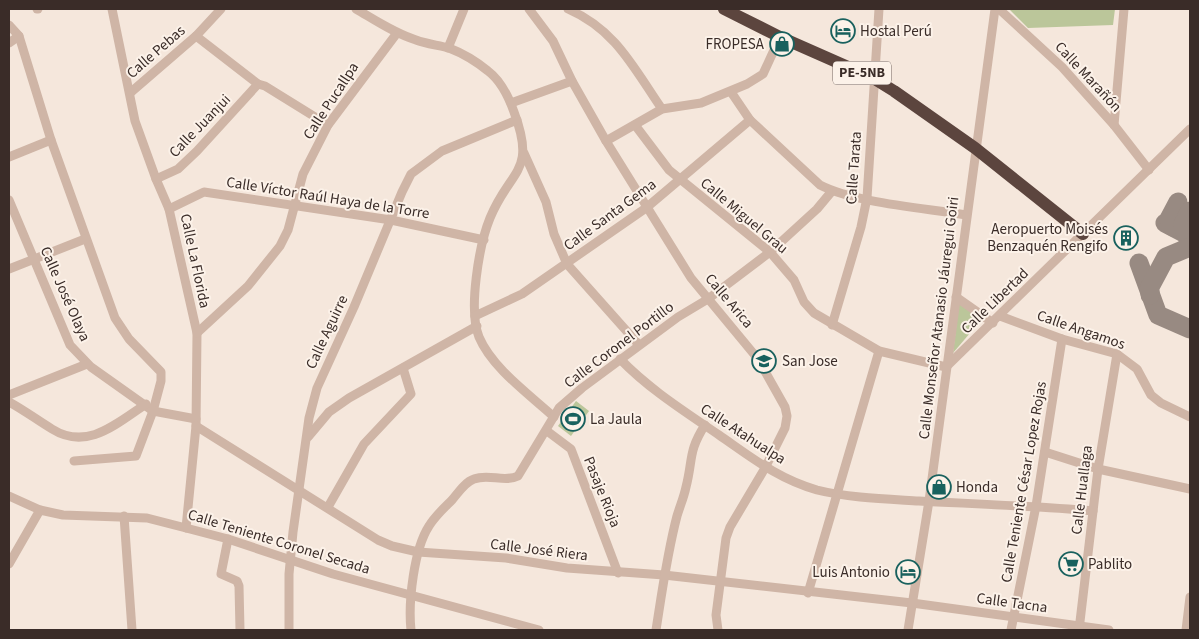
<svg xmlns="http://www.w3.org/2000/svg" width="1199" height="639" font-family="'Source Sans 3',sans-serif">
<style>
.green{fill:#bbc69a}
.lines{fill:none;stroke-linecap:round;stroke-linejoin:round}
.taxiway{stroke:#988a82;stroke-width:19}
.minor{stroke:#cfb5a6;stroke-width:9}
.highway{stroke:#5c453e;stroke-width:12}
.labels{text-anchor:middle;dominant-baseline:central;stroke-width:4;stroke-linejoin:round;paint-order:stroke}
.shield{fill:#fcf2e9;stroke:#746762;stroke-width:1}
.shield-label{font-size:14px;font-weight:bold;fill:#3a2c28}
.poi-label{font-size:15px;fill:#3a2c28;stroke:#fcf2e9;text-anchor:start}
.street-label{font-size:15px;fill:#3a2c28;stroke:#fcf2e9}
</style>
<rect width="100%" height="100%" fill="#f5e7dc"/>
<g class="green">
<path d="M1009,9H1115L1113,25L1028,28Z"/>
<path d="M959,303L982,319L953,353Z"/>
<path d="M576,401L589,411L571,436L558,426Z"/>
</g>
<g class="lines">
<g class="taxiway">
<path d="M1165,223L1186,234L1190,245"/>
<path d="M1173,227L1169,219L1178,202"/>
<path d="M1186,234L1183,225L1190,211"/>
<path d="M1139,263L1158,315L1190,329"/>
<path d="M1150,295V287L1166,257L1190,247"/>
</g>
<g class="minor">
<path d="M37,9H38"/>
<path d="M112,9L135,121L156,179L169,209L197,333L196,426L186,528"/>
<path d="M356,9C375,20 394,33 416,40C426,44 438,45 449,48C462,53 477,62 488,71C500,80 509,98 514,112C537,173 510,169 490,218C479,245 468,310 479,337C492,368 530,395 554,417"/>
<path d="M529,9L553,41L572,81L606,141L691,278L758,359L785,407L787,416L785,428L765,468L730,527L726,538L716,615L718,630"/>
<path d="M568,9C616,30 633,67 662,109"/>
<path d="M999,9L1062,67L1114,125L1149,170"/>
<path d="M9,25L19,36L51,140L115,318L129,339L161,372V381L153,411L136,456L74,461"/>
<path d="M196,36L258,84L265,86L328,125"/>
<path d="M9,43L19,36"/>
<path d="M448,48L464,9"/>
<path d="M731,92L750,120L820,185C855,203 924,208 966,215"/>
<path d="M130,93L196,36L221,9"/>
<path d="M511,103L572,81"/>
<path d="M635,125L669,170L770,252L794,280L804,302L814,313L879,351L946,367L1190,129"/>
<path d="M1114,125L1124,9"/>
<path d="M606,141L662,109L701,103L747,84L763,74L780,37"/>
<path d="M524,153L546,202L554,234L567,264L639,345"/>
<path d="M9,157L51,140"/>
<path d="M156,179L178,169L197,151L258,84"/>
<path d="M9,200L70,345L91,367L153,411L196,419"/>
<path d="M169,209L204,192L391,220L484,240"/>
<path d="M9,269L85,239"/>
<path d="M956,297L993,323"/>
<path d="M475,316L522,294L646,208L750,120"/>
<path d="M1000,316L1062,339L1117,354L1137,369L1151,395L1161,403L1190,417"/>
<path d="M832,325L861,227L867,198L879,9"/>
<path d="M197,333L248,286L280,246L288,230L303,174L328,125L397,33"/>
<path d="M620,359C649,389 684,411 719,435C751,457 778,479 817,490C849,498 886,499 919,501C977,504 1035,506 1093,511"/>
<path d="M9,395L87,364"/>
<path d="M9,402C24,410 37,420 52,429C87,451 116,424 146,404"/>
<path d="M196,426L378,540L392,546L418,552L506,558L567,568L664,575L912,603L1109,630"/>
<path d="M547,431L571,449L618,573"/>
<path d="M308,437L329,412L349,398L477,326"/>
<path d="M1045,452L1098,469L1190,489"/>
<path d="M9,496L40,510L63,515L147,518L186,528L228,539L333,574L539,630"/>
<path d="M328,507L364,444L411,394L403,368"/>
<path d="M124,516L132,630"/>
<path d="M228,539L221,574L237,581L239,586L240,630"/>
<path d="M9,564L40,510"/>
<path d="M808,593L879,351"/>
<path d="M289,630V574L293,532L309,418L317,388L354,307L402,192L411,174L442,151L517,120"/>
<path d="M411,630C408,602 414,549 429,526C435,516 444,508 452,500C458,493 465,482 474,479C489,473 504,483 518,476L559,408L582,388L678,317L708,299L770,252L817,209L832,191"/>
<path d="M656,630C662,592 667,554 677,516C680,506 684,497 686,487C693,460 688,451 705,425"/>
<path d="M908,630L929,501L995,9"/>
<path d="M1011,630L1036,506L1062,339"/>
<path d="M1079,630L1098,469L1117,354"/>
<path d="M1186,630L1190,597"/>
</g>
<path class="highway" d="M724,9L780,37L873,78L894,91L975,148L1083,234"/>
</g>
<defs>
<g id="hotel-ring" transform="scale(1.25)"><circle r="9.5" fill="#fcf2e9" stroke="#19615e" stroke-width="1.5"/><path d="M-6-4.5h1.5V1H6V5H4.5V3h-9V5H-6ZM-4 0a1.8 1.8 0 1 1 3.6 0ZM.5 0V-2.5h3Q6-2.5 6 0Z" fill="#19615e"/></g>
<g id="shop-ring" transform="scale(1.25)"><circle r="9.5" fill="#fcf2e9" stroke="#19615e" stroke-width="1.5"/><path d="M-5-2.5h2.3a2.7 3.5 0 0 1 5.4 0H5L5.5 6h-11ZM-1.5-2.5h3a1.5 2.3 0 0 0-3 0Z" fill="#19615e"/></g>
<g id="building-ring" transform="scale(1.25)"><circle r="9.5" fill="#fcf2e9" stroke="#19615e" stroke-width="1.5"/><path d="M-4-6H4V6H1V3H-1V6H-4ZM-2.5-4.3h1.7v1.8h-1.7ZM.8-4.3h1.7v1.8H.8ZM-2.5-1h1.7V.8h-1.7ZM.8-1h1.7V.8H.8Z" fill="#19615e"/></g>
<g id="school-ring" transform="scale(1.25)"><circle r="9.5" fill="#fcf2e9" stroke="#19615e" stroke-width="1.5"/><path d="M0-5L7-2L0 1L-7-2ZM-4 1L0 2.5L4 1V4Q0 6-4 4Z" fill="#19615e"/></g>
<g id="stadium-ring" transform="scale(1.25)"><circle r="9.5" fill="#fcf2e9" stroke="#19615e" stroke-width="1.5"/><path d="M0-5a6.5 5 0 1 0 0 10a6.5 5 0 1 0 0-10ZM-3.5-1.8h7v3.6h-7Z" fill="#19615e"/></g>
<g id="supermarket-ring" transform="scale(1.25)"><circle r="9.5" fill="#fcf2e9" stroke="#19615e" stroke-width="1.5"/><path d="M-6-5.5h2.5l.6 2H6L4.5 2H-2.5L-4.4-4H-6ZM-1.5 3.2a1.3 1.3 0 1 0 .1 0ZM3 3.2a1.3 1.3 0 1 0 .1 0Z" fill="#19615e"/></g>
</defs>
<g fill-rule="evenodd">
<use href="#hotel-ring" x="843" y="31"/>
<use href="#shop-ring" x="782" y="44"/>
<use href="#building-ring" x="1126" y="238"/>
<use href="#school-ring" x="764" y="361"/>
<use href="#stadium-ring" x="573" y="419"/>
<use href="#shop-ring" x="939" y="487"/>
<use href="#supermarket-ring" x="1071" y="564"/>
<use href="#hotel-ring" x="908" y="572"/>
</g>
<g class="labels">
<rect class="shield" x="833" y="61.5" width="58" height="23" rx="4"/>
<g class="shield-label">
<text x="862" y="73">PE-5NB</text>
</g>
<g class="poi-label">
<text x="860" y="31">Hostal Perú</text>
<text x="764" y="44" text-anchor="end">FROPESA</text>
<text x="1108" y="229" text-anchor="end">Aeropuerto Moisés<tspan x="1108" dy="17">Benzaquén Rengifo</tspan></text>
<text x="782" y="361">San Jose</text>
<text x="590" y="419">La Jaula</text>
<text x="956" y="487">Honda</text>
<text x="1088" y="564">Pablito</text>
<text x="890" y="572" text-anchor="end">Luis Antonio</text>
</g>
<g class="street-label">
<text transform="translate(156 52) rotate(-41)">Calle Pebas</text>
<text transform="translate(1088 77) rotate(47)">Calle Marañón</text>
<text transform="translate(331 101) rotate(-57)">Calle Pucallpa</text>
<text transform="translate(200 126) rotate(-46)">Calle Juanjui</text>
<text transform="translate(854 168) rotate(-86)">Calle Tarata</text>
<text transform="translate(328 198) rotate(9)">Calle Víctor Raúl Haya de la Torre</text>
<text transform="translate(610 215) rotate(-36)">Calle Santa Gema</text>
<text transform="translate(744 216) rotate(40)">Calle Miguel Grau</text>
<text transform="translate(195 261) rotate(78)">Calle La Florida</text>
<text transform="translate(65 294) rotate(66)">Calle José Olaya</text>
<text transform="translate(729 301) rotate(50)">Calle Arica</text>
<text transform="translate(995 301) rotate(-44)">Calle Libertad</text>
<text transform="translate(939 318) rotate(-83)">Calle Monseñor Atanasio Jáuregui Goiri</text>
<text transform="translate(1081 330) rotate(19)">Calle Angamos</text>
<text transform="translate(327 332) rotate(-65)">Calle Aguirre</text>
<text transform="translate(619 345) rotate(-37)">Calle Coronel Portillo</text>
<text transform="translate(743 434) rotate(33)">Calle Atahualpa</text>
<text transform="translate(1024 482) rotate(-80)">Calle Teniente César Lopez Rojas</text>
<text transform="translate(1082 490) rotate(-83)">Calle Huallaga</text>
<text transform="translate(602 492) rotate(68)">Pasaje Rioja</text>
<text transform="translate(279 542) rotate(17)">Calle Teniente Coronel Secada</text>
<text transform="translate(539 550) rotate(7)">Calle José Riera</text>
<text transform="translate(1012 603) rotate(8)">Calle Tacna</text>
</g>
</g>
<rect width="1199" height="639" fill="none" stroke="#3a2c28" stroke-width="20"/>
</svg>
